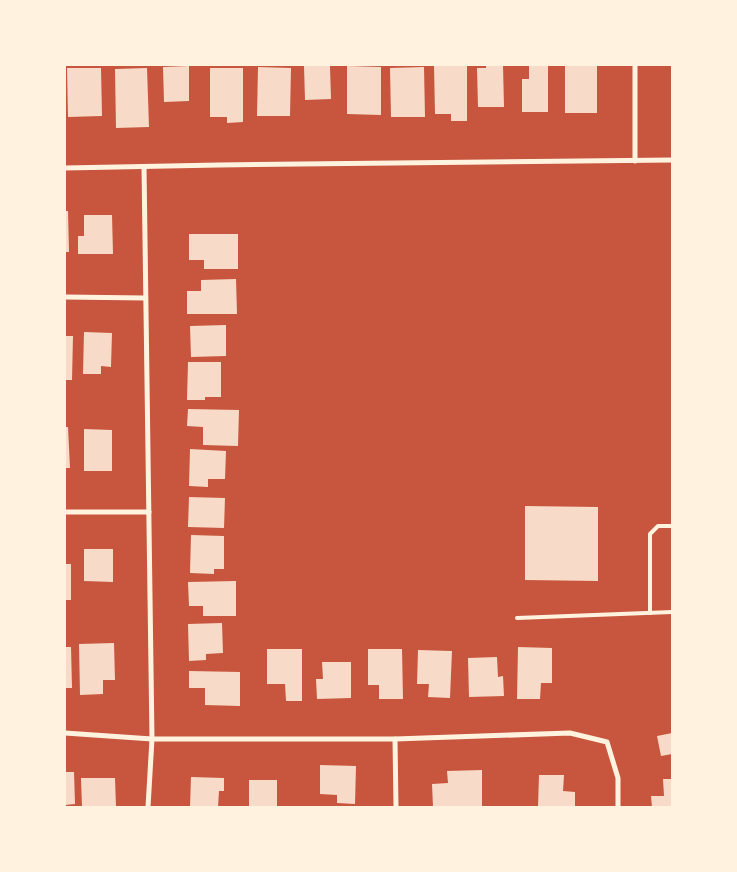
<svg xmlns="http://www.w3.org/2000/svg" width="737" height="872" font-family="Mulish,sans-serif">
<style>
.building{fill:#f7dbc8}
.lines{fill:none;stroke-linecap:round;stroke-linejoin:round}
.service{stroke:#fff3e0;stroke-width:4}
.minor{stroke:#fff3e0;stroke-width:5}
</style>
<rect width="100%" height="100%" fill="#c8553d"/>
<g class="building">
<path d="M486,65H503L504,107H478L477,68H486Z"/>
<rect x="565" y="65" width="32" height="48"/>
<path d="M189,66V101L164,102L163,67Z"/>
<path d="M304,66H330L331,99L305,100Z"/>
<path d="M347,66L381,67V115L347,114Z"/>
<path d="M434,66H467V121H451V114H435Z"/>
<path d="M529,66H548V112H522V79H529Z"/>
<path d="M258,67L291,68L290,116H257Z"/>
<path d="M424,67L425,117H391L390,68Z"/>
<path d="M67,68H101L102,116L68,117Z"/>
<path d="M147,68L149,127L116,128L115,69Z"/>
<path d="M210,68H243V122L227,123V117H210Z"/>
<path d="M65,211H68L69,252H65Z"/>
<path d="M84,215H112L113,254H78V236H84Z"/>
<path d="M189,234H238V269H204V260H189Z"/>
<path d="M236,279L237,314H187V291H201V280Z"/>
<path d="M226,325V356L191,357L190,326Z"/>
<path d="M84,332L112,333L111,367L101,366V374H83Z"/>
<path d="M65,336H73L72,380H65Z"/>
<path d="M188,362H221V397H205V400H187Z"/>
<path d="M188,409L239,410L238,446L203,445V427L187,426Z"/>
<path d="M65,427H68L70,468H65Z"/>
<path d="M84,429L112,430V471H84Z"/>
<path d="M190,449L226,451L225,479H208V487L189,486Z"/>
<path d="M189,497L225,498L224,528L188,527Z"/>
<path d="M525,506L598,507V581L525,580Z"/>
<path d="M191,535L224,536V569H214V574L190,573Z"/>
<path d="M84,549H113V582L84,581Z"/>
<rect x="65" y="564" width="6" height="36"/>
<path d="M236,581V616H203V606H189L188,582Z"/>
<path d="M222,623L223,653L206,654V660L189,661L188,624Z"/>
<path d="M114,643L115,680H103V694L80,695L79,644Z"/>
<path d="M65,647H71L72,688H65Z"/>
<path d="M518,647L552,648V683H541L540,699H517Z"/>
<path d="M267,649H302V701H286L285,684H267Z"/>
<path d="M368,649H402L403,699H379V685H368Z"/>
<path d="M418,650L452,651L450,698L428,697L429,684H417Z"/>
<path d="M497,657L498,677L503,676L504,696L469,697L468,658Z"/>
<path d="M322,662H351V698L317,699L316,679H323Z"/>
<path d="M189,671L240,672V706L205,705V688H189Z"/>
<path d="M672,733V754L661,756L657,736Z"/>
<path d="M320,765L356,766L355,804L337,803V795L320,794Z"/>
<path d="M482,770V806L433,807L432,784L448,783L447,771Z"/>
<path d="M65,772H74L75,804L65,805Z"/>
<path d="M539,775H564L563,791L575,792V807H538Z"/>
<path d="M191,777L224,778V791H219L218,807H190Z"/>
<path d="M81,778H115L116,807H82Z"/>
<path d="M663,779H672V807H652L651,796H664Z"/>
<rect x="249" y="780" width="28" height="27"/>
</g>
<g class="lines">
<g class="service">
<path d="M650,613V534L658,526H672"/>
<path d="M517,618L672,612"/>
</g>
<g class="minor">
<path d="M635,161V65"/>
<path d="M144,167L152,739L148,807"/>
<path d="M65,168L219,165L672,160"/>
<path d="M65,297L145,298"/>
<path d="M65,512H149"/>
<path d="M65,733L152,739H395L570,733L607,742L618,778V807"/>
<path d="M395,739L396,807"/>
</g>
</g>
<rect width="737" height="872" fill="none" stroke="#fff3e0" stroke-width="132"/>
</svg>
